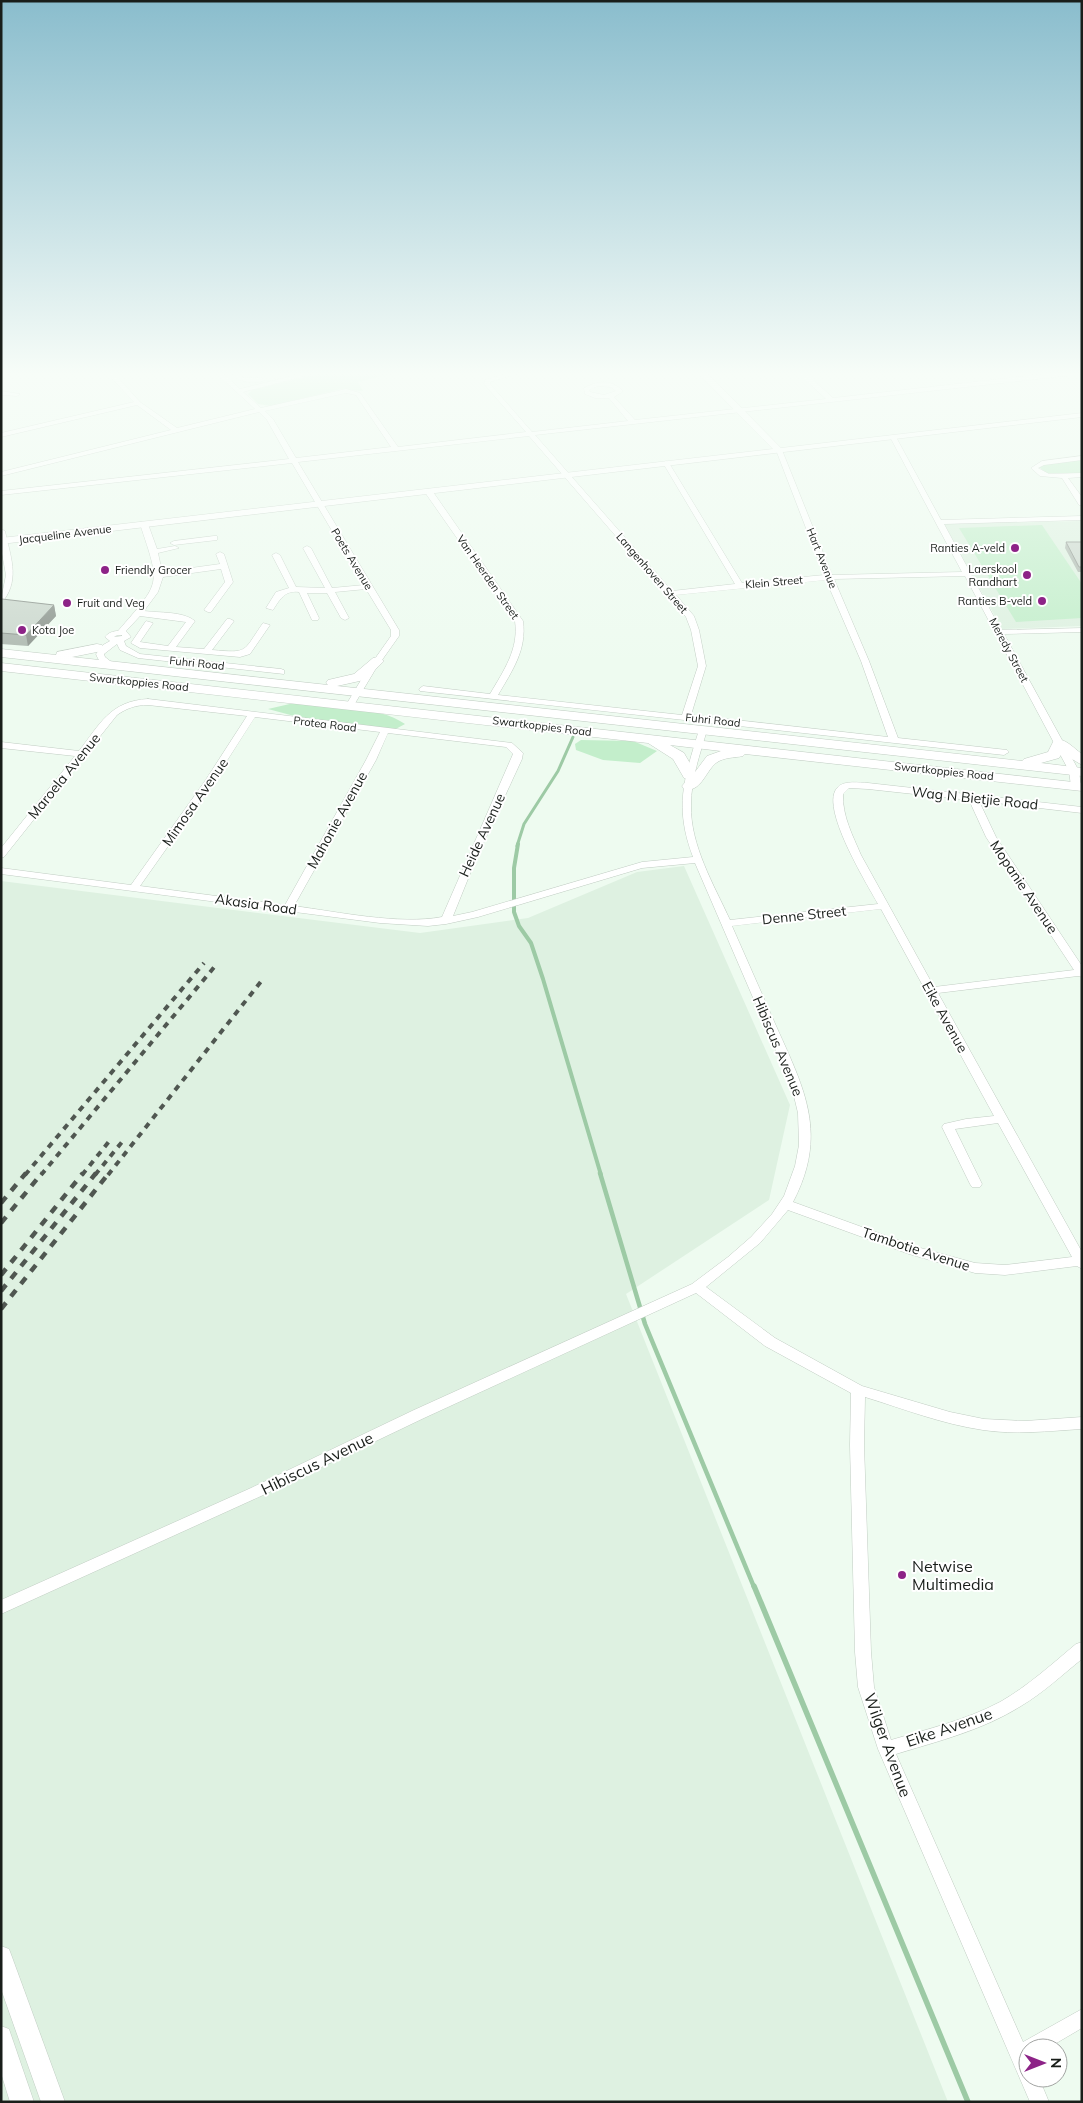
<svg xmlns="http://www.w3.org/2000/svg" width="1083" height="2103" font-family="Mulish,sans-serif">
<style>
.built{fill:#def1e1}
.green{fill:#c3eecb}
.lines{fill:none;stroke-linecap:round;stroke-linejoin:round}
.stream-far3{stroke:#9dcaa5;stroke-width:3}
.stream-far2{stroke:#9dcaa5;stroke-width:4}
.stream-far1{stroke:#9dcaa5;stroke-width:4.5}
.stream{stroke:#9dcaa5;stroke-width:5.5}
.minor-casing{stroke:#c1cdc3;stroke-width:1}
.tertiary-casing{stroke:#c1cdc3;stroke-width:1}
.primary-casing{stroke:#c1cdc3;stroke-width:1}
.minor{fill:#fff;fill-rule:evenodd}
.tertiary{fill:#fff;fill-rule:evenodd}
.primary{fill:#fff;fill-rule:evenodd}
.rail-far1{stroke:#505751;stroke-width:4;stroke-dasharray:6 6;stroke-linecap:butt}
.rail{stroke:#505751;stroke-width:4.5;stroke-dasharray:8 8;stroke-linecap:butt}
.wall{fill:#afbab1}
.shaded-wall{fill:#8f9790}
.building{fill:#ccd8ce;stroke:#8f9790}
.poi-dot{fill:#8d2387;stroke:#fff;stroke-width:2}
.labels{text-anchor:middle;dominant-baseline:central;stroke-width:4;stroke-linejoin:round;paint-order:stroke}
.far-street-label{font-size:11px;fill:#191e1a;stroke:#fff}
.far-poi-label{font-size:11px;fill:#191e1a;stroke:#fff;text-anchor:end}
.street-label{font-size:14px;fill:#191e1a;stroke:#fff}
.near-street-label{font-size:16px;fill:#191e1a;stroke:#fff}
.near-poi-label{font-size:16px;fill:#191e1a;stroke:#fff;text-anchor:start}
</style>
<rect width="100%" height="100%" fill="#eefbf0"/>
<g class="built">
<path d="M1082,521V626L1002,629L944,524Z"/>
<path d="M684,866L790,1105L769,1200L626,1294L948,2102H1V881L420,933L528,918L637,872Z"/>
</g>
<g class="green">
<path d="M326,372H399L358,382L363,391L341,389L271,406L258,404L248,394L252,390Z"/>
<path d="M1082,460V473H1046L1039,467L1043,465Z"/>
<path d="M1042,525L1082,584V618L1016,622L959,528Z"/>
<path d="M294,703C326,706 378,705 405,724L392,731L313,721L268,709Z"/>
<path d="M581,740L633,741L657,751L640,763L603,760L576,750L575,744Z"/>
</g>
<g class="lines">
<path class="stream-far3" d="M517,846L524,824L558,771L573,737"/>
<path class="stream-far2" d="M518,844L514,868V912L519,926L531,943L543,979L601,1175"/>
<path class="stream-far1" d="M600,1173L645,1324L754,1587"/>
<path class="stream" d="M754,1586L968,2102"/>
<g class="minor-casing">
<g id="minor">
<path d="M106,372H113L140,402L177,428L255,409L215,372H222L240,389L308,372H320L243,392L261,408L346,389L360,393L398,447L526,432L484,384L485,380L511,372H522L490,382V384L532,432L628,421L609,398H595L585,394L584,388C597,381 610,379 622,390V392L614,397L635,420L826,399L797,372H804L833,398L1063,372H1082V374L535,435L672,591L735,584L663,463L666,461L669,463L742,583L824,575L776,450L779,448L782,450L832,575L962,572L890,437L893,435L896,437L941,520L1082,516V520L944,524L1001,630L1082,628V632L1004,634L1079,771L1081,786L1076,789L1071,786L1069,771L965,576L834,579L869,661L898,738L1007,750L1009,752L1004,755L420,691L419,689L423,686L490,694C504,670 519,649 515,621L424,491L428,489H431L523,621C527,650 512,671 498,695L682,715L698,666L691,630L686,617L529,436L298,462L399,630V636L375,670L354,705L350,708L347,707L346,705L367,670L391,636V630L366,589L335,592L349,618L345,620L341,618L327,593H307L319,618L318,620H312L299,592C285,590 280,599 273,610L266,608L276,592L289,588L272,555L276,553L280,555L296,587L325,588L303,548L307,546L311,548L332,588L364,585L292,463L1,495V491L289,459L267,420L259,412L1,476V472L171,430L137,405L1,437V433L134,402ZM598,386L611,387L616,391L604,395L590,392L589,390ZM346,393L356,395L391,447L296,458L273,419L265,411ZM826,580L861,661L888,737L691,715L706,666L699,630L694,616L676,595Z"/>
<path d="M235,373L244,378H262L265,380C255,385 242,382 233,376V374Z"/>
<path d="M1,391L20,394L17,396L1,395Z"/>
<path d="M1082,456V460L1044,465L1038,468L1049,474L1082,473V477L1068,478L1082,497V505H1079L1062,478L1040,476L1031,468L1042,461Z"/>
<path d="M141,522L148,524L157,549L175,546L179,548L158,553L162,572L220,564L216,554L220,552L224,554L233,582L211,612H208L204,610L225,582L221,569L163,577L158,592L144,611C159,613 183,611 195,621L176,647L204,649L227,619H230L234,621L212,650C249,653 242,653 263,623L270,625L250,654L240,657L140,648L131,643L146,621L153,623L140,642L168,646L186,622L140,616L126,631L131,637L124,641L126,646L140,654L281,669L284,670V674L138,658L120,650L117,644L104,654L105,657L114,664V668C106,669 98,661 96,654L103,645L110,641L105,637C108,633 113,631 118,631C161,581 161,587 140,524ZM117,635H122V636L114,637Z"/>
<path d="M1,529L5,531C10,555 20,578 4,600H1L6,575L1,548Z"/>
<path d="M214,536H217V540L174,545L170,543L174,541Z"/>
<path d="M148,699L512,743L523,753L522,759L476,859L453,916L472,912L642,862L693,857C674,807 684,779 699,730L703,727L707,730C700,754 691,779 691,805C690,845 714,885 730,920L878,904C867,884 818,805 838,787C845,780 859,783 868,783L1082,807V813L979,801L996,837L1082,966V977L1078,976L938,993L1082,1252V1269L1077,1266L1005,1275L975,1273L909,1254L788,1210L760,1243L706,1287L775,1338L862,1386L950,1412L984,1419L1025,1421L1082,1417V1429C1049,1431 1015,1435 983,1430C942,1424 904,1409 865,1397L864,1445L871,1652L874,1687L891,1740C928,1729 966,1720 1000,1702C1028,1686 1052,1664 1076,1644L1082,1642V1659C1062,1675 1043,1693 1021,1706C983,1730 939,1741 896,1754L1023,2042L1082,2009V2028L1048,2048H1028V2078H1039L1049,2102H1030L878,1749L858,1687L855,1652L850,1445L851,1393L765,1346L696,1293L424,1418L261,1496L1,1614V1600L251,1488L414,1410L692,1284L728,1257L751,1237L772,1214L784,1196L795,1166L799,1145L798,1113L792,1088L695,863L642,868L478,917L446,924L428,926L380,923L1,874V868L131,885L205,781L247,716L148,705C136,705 127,708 117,715L4,857L1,858V848L75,756L1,748V742L79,751C100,724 110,701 148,699ZM255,717L380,732L366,760L285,905L140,886L214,781ZM388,733L506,747L513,754L442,917C399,925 339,912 294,906L376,760ZM849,788L868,789L969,800L986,837L1074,970L934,987L861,855C853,836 842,816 843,794ZM881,909L994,1116L966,1119L944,1124L942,1127L970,1184L972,1187H980L982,1184L955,1129L998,1123L1072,1257L1005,1265L975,1263L917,1247L793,1202C828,1135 805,1090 777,1028C762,994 747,960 732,926Z"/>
</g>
</g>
<g class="tertiary-casing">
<g id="tertiary">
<path d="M697,372H706L781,448L1082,413V417L1,544V538L773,449Z"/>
<path d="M1,1946L9,1949L12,1957L65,2102H41L1,1989Z"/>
<path d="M1,2026L9,2029L34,2102H10L1,2073Z"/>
</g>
</g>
<g class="primary-casing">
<g id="primary">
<path d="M97,644L102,645L103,648L102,651L72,657L328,685L326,683L328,680L354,674L373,658L378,657L384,661L364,680L337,686L1022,761L1024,759L1048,752L1054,740C1065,737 1073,748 1082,754V765L1062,753L1059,758L1041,763L1082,768V776L1,657V649L56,655L57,652Z"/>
<path d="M1,663L1082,783V791L745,754L743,756C734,758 724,757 716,763C705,772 701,793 684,789L682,786L688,779L684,778L673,759L648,743L1,671ZM670,745L721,751L707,756L695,772L684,753Z"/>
</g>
</g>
<use href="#minor" class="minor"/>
<use href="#tertiary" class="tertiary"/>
<use href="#primary" class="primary"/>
<g class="rail-far1">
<path d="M25,1175L204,963"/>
<path d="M41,1175L216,965"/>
<path d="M82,1175L111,1139"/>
<path d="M95,1175L122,1142"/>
<path d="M108,1175L263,979"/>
</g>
<g class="rail">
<path d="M1,1203L26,1173"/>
<path d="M1,1223L42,1173"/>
<path d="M1,1275L83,1173"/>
<path d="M1,1291L96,1173"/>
<path d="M1,1309L109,1173"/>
</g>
</g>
<g class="wall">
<path d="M1066,542H1082V574L1081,572H1078L1065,548Z"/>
<path d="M1,600L54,605L56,616L28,646L1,644Z"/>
</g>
<path class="shaded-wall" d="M54,605L56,616L28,646L26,635Z"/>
<g class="building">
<path d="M1066,542H1082V567H1079Z"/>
<path d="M2,599L54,605L26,635L1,633V600Z"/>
</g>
<linearGradient id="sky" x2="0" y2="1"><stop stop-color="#8abdcd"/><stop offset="0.56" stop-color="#f7fdf8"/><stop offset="1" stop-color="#f7fdf8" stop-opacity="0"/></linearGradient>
<rect width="1083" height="667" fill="url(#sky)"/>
<g class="poi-dot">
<circle cx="1015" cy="548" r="5"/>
<circle cx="105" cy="570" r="5"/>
<circle cx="1027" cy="575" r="5"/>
<circle cx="1042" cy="601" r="5"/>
<circle cx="67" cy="603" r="5"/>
<circle cx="22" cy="630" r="5"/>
<circle cx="902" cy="1575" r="5"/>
</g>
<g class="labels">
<g class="far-street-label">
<text transform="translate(65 534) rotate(-7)">Jacqueline Avenue</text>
<text transform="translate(822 558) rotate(68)">Hart Avenue</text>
<text transform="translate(352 559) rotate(59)">Poets Avenue</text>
<text transform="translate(652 573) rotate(49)">Langenhoven Street</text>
<text transform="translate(488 577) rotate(55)">Van Heerden Street</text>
<text transform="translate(774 582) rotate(-5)">Klein Street</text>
<text transform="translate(1009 650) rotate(62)">Meredy Street</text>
<text transform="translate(197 663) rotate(6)">Fuhri Road</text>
<text transform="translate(139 682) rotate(6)">Swartkoppies Road</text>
<text transform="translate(713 720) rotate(6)">Fuhri Road</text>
<text transform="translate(325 724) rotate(7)">Protea Road</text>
<text transform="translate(542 726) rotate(7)">Swartkoppies Road</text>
<text transform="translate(944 771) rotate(6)">Swartkoppies Road</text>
</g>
<g class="far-poi-label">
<text x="1005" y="548">Ranties A-veld</text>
<text x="1017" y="569">Laerskool<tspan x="1017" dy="13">Randhart</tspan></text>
<text x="115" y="570" text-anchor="start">Friendly Grocer</text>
<text x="1032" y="601">Ranties B-veld</text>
<text x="77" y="603" text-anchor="start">Fruit and Veg</text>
<text x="32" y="630" text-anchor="start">Kota Joe</text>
</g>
<g class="street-label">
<text transform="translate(64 776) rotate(-51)">Maroela Avenue</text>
<text transform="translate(975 798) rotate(6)">Wag N Bietjie Road</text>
<text transform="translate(195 802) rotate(-55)">Mimosa Avenue</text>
<text transform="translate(337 820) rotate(-61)">Mahonie Avenue</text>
<text transform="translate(482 835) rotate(-65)">Heide Avenue</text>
<text transform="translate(1024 887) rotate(56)">Mopanie Avenue</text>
<text transform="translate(256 904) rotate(8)">Akasia Road</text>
<text transform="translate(804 915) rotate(-6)">Denne Street</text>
<text transform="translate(945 1017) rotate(61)">Eike Avenue</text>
<text transform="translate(778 1046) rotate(67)">Hibiscus Avenue</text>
<text transform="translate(916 1249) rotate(18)">Tambotie Avenue</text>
</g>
<g class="near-street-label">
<text transform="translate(317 1463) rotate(-26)">Hibiscus Avenue</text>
<text transform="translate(949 1727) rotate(-19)">Eike Avenue</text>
<text transform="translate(888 1745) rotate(70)">Wilger Avenue</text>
</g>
<g class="near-poi-label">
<text x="912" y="1566">Netwise<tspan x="912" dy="18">Multimedia</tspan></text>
</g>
</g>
<rect width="1083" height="2103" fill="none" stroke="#191e1a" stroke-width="5"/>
<g transform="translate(1043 2063) rotate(90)"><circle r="24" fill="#ffffff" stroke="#a3a5a3"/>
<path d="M0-4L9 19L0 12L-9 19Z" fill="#8d2387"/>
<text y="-8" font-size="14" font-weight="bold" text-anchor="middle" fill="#191e1a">N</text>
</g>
</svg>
